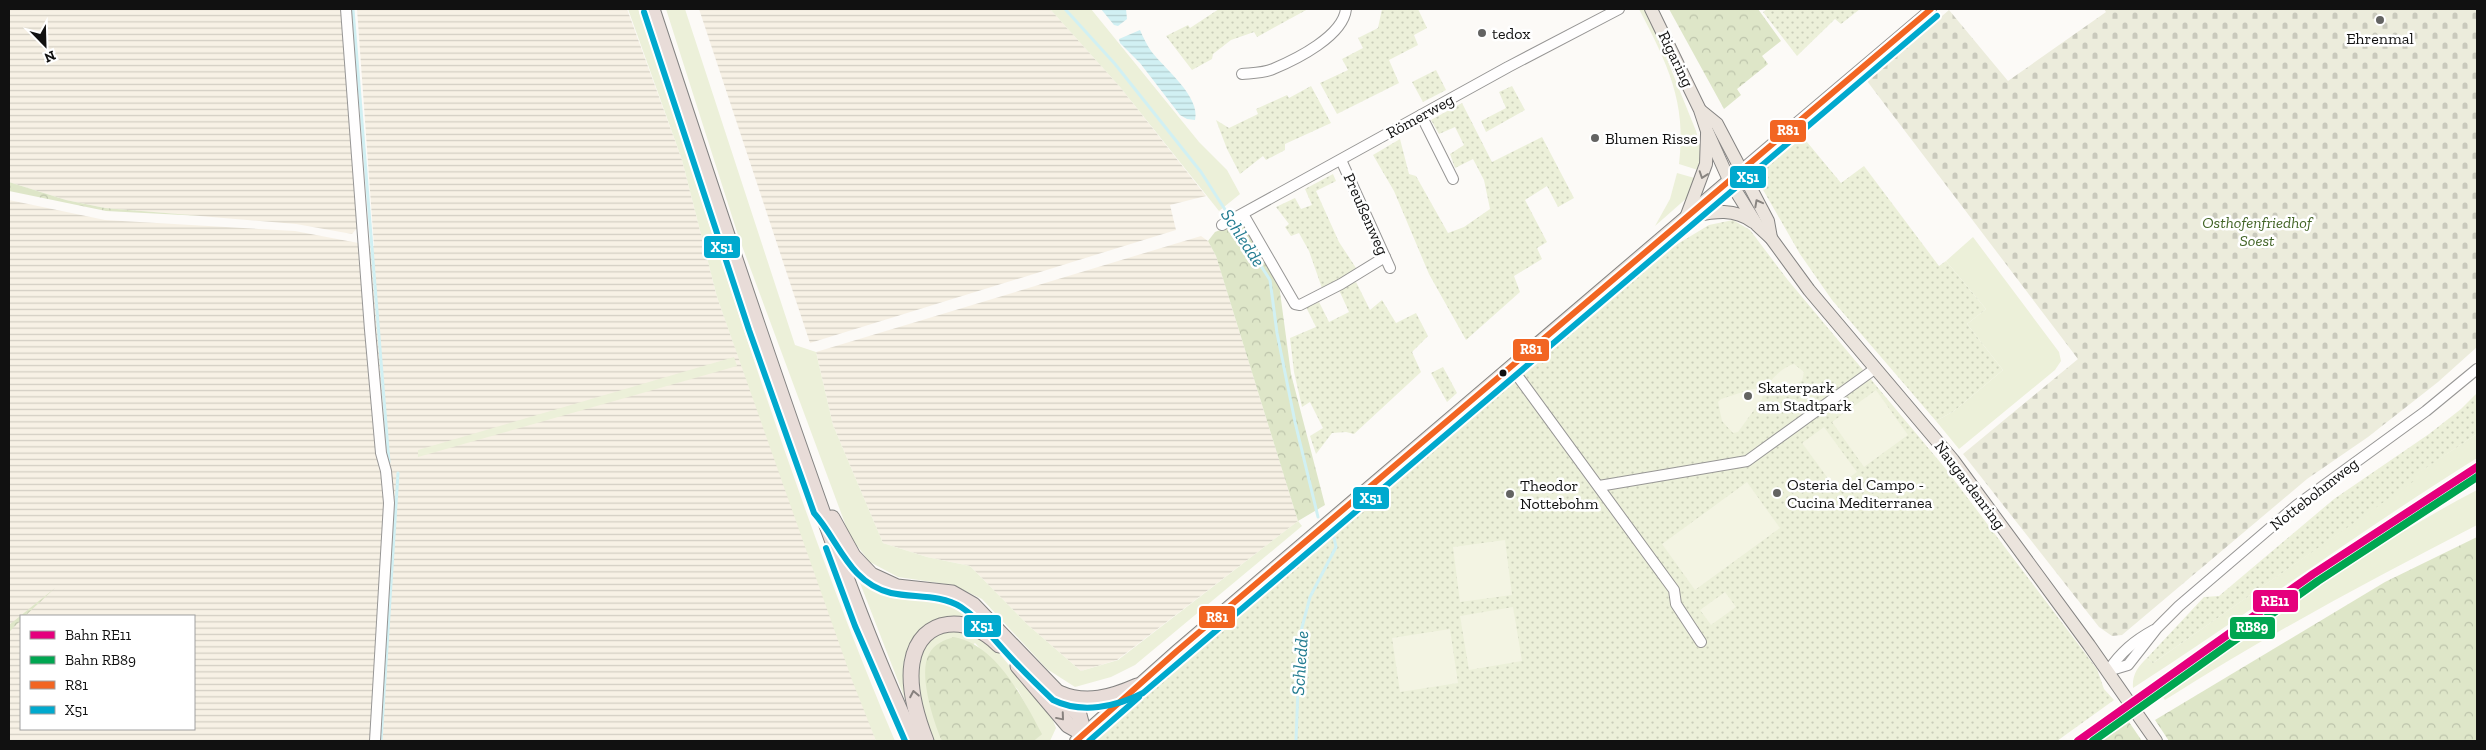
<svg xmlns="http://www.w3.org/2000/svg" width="2486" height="750" font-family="'Zilla Slab',serif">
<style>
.farmland{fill:url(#farmland-rules);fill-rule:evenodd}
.grass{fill:#ecf0d9}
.forest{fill:url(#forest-crowns)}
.cemetery{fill:url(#cemetery-stones)}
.park{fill:url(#park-dots)}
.pitch{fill:#f3f4e3}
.water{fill:url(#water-rules)}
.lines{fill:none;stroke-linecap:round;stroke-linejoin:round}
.stream{stroke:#d1f0f3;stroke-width:3}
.minor-casing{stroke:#979695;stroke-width:12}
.major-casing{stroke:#848382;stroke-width:14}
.highway-casing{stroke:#848382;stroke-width:17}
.minor{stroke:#fffefe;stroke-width:10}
.major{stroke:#ebe4dd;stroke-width:12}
.highway{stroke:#e8dcd8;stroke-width:15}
.bus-1-casing{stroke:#fff;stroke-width:10}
.bus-2-casing{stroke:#fff;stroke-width:10}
.bus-1{stroke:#f26522;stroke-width:6}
.bus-2{stroke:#00a9ce;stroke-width:6}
.rail-1-casing{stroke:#fff;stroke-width:11}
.rail-2-casing{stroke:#fff;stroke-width:11}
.rail-1{stroke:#e5007d;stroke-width:8}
.rail-2{stroke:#00a651;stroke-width:8}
.oneway{stroke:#898581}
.oneway2{stroke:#87817e}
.poi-dot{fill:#636362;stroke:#fff;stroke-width:2}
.bus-dot{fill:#111;stroke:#fff;stroke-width:2}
.labels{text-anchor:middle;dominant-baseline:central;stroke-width:5;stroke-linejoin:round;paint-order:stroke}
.poi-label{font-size:16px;fill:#111;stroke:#fff;text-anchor:start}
.street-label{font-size:16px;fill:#111;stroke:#fff}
.park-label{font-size:16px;font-style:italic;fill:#426426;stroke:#fff}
.water-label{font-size:18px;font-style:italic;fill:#237c91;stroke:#fff}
.line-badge{stroke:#fff;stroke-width:2}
.badge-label{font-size:14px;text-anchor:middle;font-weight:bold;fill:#fff}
</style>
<defs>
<pattern id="farmland-rules" width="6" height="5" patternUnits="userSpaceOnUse" patternTransform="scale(1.25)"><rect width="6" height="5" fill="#f7f1e5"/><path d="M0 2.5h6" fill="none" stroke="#d3cec3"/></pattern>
<pattern id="forest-crowns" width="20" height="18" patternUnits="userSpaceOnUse" patternTransform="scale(1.25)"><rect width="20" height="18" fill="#dee6c8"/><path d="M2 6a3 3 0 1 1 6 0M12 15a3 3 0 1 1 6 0" fill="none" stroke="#bdc4ab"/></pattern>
<pattern id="cemetery-stones" width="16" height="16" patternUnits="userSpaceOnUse" patternTransform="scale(1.25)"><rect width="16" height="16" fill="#ececdc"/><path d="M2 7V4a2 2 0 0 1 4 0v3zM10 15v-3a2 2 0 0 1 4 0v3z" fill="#c9c9bc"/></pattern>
<pattern id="park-dots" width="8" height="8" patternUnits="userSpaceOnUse" patternTransform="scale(1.25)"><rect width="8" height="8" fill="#ecf0d9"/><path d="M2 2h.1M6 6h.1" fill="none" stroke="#c9cdb9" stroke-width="1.8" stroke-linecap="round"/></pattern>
<pattern id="water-rules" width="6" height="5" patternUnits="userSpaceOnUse" patternTransform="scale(1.25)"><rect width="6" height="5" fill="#d1f0f3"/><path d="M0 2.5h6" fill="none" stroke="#b2cdcf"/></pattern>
</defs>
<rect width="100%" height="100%" fill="#fcfaf7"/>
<g class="farmland">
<path d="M9,9H342L358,227L352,234L296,224L105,208L66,200L9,182Z"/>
<path d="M357,9H627L682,160L717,297L876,741H9V200L105,220L295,231L374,246ZM21,616H194V729H21Z"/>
<path d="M699,9H1050L1120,87L1206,196L1170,205L1176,230L810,343Z"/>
<path d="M1201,236L1208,241L1216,256L1298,521L1117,660L1081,671L1028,625L970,566L927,557L883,543L833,425L816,352Z"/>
</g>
<g class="grass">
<path d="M628,9H638C721,254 794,503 895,741H876L852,680L717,297L682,160Z"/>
<path d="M666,9H685L795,345L816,352L833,425L883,543L927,557L970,566L1028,625L1081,671L1118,660L1298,521L1302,526L1135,665L1111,677L1075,687L1047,669L982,599L953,585L898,577L870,562L850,537L738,235Z"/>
<path d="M1050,9H1091L1199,142L1227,170L1240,194L1219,211L1120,87Z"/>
<path d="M1639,9L1645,10L1650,17L1696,131L1702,154L1701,171L1679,164C1687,102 1667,63 1639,9Z"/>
<path d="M1677,173L1698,179L1689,196L1655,226L1670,199Z"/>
<path d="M1973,237L2059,352L2061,361L2055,370L1959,449L1936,421L1954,411L2003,370L1967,324L1986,309L1946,261Z"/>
<path d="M734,357L737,366L418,457V450Z"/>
<path d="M2477,434V458C2360,531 2249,613 2133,688C2132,674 2138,667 2147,658L2153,663L2413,481L2411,477Z"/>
<path d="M2477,490V525C2371,580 2265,636 2165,700L2161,695C2262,624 2368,547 2477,490Z"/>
<path d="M855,570L885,594L948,605L975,620C938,610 907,629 903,669C902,679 906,693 907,704Z"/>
<path d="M953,627L991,643L1052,718L1056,728L1050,741H1034L1041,734L1018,690L975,643L926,682L942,741H931C925,717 904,658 928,639C935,634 946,631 953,627Z"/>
</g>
<g class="forest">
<path d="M1669,9H1758L1781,41L1762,56L1768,64L1737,89L1741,95L1724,109Z"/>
<path d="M9,182L66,200L105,208L202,216L106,211L9,191Z"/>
<path d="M1242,221L1278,277L1291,374L1325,505L1298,521L1216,256L1208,241L1215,232Z"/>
<path d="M2477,537V741H2169L2155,720L2385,582Z"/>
<path d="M55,588L25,616H21V620L9,632V625Z"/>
<path d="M954,637C997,645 1023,699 1042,734L1034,741H942C933,721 918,673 929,654C934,644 944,640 954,637Z"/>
<path d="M2129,722L2142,741H2102Z"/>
</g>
<path class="cemetery" d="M2104,9H2477V347L2438,382L2368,437L2307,479L2122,635L2112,636L2099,627L1963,454L2078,359L1867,81L1949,10L2008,81L2106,12Z"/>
<g class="park">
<path d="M1219,9H1308L1257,37L1254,32L1231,40L1213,54L1212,59L1192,70L1166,36L1188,25L1190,28Z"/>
<path d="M1382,9H1418L1427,28L1414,35L1418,45L1389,60L1399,83L1337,114L1320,83L1348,70L1342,59L1363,48L1358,38L1378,28Z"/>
<path d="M1767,9H1860L1841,24L1835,19L1797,56L1763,12Z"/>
<path d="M1436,70L1446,90L1423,102L1412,82Z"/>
<path d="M1311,86L1331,123L1285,144V150L1266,160L1263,156L1240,174L1227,149L1216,120L1229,128L1258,114L1256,109L1287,95L1289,98Z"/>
<path d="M1512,86L1525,110L1486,132L1481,121L1506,108L1499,92Z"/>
<path d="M1462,103L1492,162L1542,137L1574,198L1558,207L1547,186L1525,200L1547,242L1537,248L1542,259L1514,276L1520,292L1466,340L1429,274L1394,191L1373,155L1400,139L1409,174L1416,176L1448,233L1464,227L1490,209L1484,180L1473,159L1455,168L1450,154L1464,145L1455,127L1439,134L1431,120Z"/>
<path d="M1802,136L1841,183L1864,166L1939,266L1946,261L1986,309L1967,324L2003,370L1954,411L1936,421L1832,300L1800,254L1762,188V174L1765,167Z"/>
<path d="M1333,174L1336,181L1316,191L1339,242L1358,271L1323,291L1309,251L1299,233L1291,236L1285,227L1289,224L1276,207L1295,198L1301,209L1312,205L1305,189Z"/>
<path d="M1733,220L1750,230L1787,279L1945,468L2097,669L2104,689L2114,700L2057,741H1092L1666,251L1709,225Z"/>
<path d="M1356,282L1370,310L1382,300L1396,323L1416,313L1428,336L1412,352L1421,372L1354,434L1346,432L1332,433L1316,454L1310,436L1323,428L1310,402L1302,407L1294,372L1290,338L1316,327L1306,307L1319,302L1329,322L1349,312L1339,290Z"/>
<path d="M1443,367L1457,393L1447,402L1431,373Z"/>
<path d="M2477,393V434L2412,477L2414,481L2153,663L2147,658L2204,597L2219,596L2334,499L2429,434L2461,409Z"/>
</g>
<g class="pitch">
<path d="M1794,364L1804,372L1802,381L1763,394L1762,399L1738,432L1733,433L1722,421L1718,402L1721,399L1752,389L1768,388C1769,379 1785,366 1794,364Z"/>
<path d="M1876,390L1908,435L1864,467L1832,422Z"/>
<path d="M1824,427L1857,472L1835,488L1802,443Z"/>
<path d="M1747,482L1780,528L1695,590L1662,544Z"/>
<path d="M1505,540L1512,595L1460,602L1453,547Z"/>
<path d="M1725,592L1736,607L1711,625L1700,610Z"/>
<path d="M1513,607L1522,661L1469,670L1460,616Z"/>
<path d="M1450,629L1458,683L1400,692L1392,638Z"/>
</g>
<g class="water">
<path d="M1101,9H1126L1127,19L1118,26L1114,25Z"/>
<path d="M1140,30C1143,37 1147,45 1151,51C1164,68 1201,97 1195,120L1187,119L1180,115L1140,63L1120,43L1119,39Z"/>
</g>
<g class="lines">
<g class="stream">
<path d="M353,9L389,462"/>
<path d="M1065,9L1115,64L1201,172L1270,280L1277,333L1295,422L1318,517"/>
<path d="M381,741L398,473"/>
<path d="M1296,741L1300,635L1310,597L1336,547L1333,533"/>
</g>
<g class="minor-casing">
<g id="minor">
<path d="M346,9L370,330L381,453L386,471L389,503L375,741"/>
<path d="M1242,74C1252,73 1264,73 1273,69C1297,59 1343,36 1346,9"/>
<path d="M1421,115L1453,179"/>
<path d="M1341,160L1390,268"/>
<path d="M1741,170L1931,9"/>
<path d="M1243,214L1295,304L1300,305L1341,284L1385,257"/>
<path d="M1222,225L1508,67L1619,9"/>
<path d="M1511,367L1674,590L1676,604L1701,642"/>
<path d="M1599,486L1747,461L1876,368"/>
<path d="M2108,671L2128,665L2157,628L2179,606L2297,505L2426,411L2477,369"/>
<path d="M2108,671C2121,652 2134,641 2154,630"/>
</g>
</g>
<g class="major-casing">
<g id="major">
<path d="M1651,9L1700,110L1707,131L1729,180L1757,225L1771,238L1809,290L1953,460L2089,645L2156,741"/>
<path d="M1701,111L1717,124L1768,221L1771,238"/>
<path d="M1687,215L1706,164L1707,134"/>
<path d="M1686,217C1709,213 1732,206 1753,222"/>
<path d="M1076,741L1177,651L1741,170"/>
</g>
</g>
<g class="highway-casing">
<g id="highway">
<path d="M652,9C700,155 748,301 799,446C834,546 869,646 914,741"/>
<path d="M832,518L853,556L871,575L897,587L952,593L973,605L1079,715L1084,734"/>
<path d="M1018,666L1068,725L1084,734"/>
<path d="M1059,693C1086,705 1112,697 1137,686"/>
<path d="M926,741C917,718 908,688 912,663C920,614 971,615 999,645"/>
</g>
</g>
<use href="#minor" class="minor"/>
<use href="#major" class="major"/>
<use href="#highway" class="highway"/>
<g class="bus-1-casing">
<path id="bus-1" d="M1076,741L1177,651L1931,9"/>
</g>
<g class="bus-2-casing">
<g id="bus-2">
<path d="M644,12L749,330L814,513C839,541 849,583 891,593C914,598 940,594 961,607C978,618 989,634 1002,648C1018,666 1035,683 1053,700C1081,714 1116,707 1143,693L1937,16"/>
<path d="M826,548L855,626L905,741"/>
<path d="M1089,741L1139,697"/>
</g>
</g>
<use href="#bus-1" class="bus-1"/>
<use href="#bus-2" class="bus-2"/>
<g class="rail-1-casing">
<path id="rail-1" d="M2078,741L2313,574L2477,467"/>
</g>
<g class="rail-2-casing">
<path id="rail-2" d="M2093,741L2318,581L2477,477"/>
</g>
<use href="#rail-1" class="rail-1"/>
<use href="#rail-2" class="rail-2"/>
</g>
<defs><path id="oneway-chevron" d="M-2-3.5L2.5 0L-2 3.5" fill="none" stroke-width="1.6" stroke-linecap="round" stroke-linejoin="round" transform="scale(1.25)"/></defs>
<g class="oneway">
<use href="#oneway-chevron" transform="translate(1703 175) rotate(109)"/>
<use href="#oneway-chevron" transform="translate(1758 203) rotate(-118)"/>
</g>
<g class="oneway2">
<use href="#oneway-chevron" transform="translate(914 694) rotate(-101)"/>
<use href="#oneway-chevron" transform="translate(1061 717) rotate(50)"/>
</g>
<g class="poi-dot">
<circle cx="2380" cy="20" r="5"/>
<circle cx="1482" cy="33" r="5"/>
<circle cx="1595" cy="138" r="5"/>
<circle cx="1748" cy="396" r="5"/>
<circle cx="1777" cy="493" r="5"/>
<circle cx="1510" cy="494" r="5"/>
</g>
<circle class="bus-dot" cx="1503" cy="373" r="4.5"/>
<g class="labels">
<g class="poi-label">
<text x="1492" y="33">tedox</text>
<text x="2380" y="38" text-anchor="middle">Ehrenmal</text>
<text x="1605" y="138">Blumen Risse</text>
<text x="1758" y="387">Skaterpark<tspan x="1758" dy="18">am Stadtpark</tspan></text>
<text x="1787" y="484">Osteria del Campo -<tspan x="1787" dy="18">Cucina Mediterranea</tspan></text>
<text x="1520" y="485">Theodor<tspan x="1520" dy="18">Nottebohm</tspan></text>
</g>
<g class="street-label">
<text transform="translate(1676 59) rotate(64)">Rigaring</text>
<text transform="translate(1420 116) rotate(-29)">Römerweg</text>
<text transform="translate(1366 214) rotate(66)">Preußenweg</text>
<text transform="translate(1970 485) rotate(53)">Naugardenring</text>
<text transform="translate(2314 494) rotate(-38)">Nottebohmweg</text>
</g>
<g class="park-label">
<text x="2257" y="222">Osthofenfriedhof<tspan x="2257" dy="18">Soest</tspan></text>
</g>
<g class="water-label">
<text transform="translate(1243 238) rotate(57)">Schledde</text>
<text transform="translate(1300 663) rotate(-86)">Schledde</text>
</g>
</g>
<g class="line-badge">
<rect x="1769" y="119" width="38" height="24" rx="5" fill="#f26522"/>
<rect x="1729" y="165" width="38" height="24" rx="5" fill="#00a9ce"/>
<rect x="703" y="235" width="38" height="24" rx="5" fill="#00a9ce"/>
<rect x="1512" y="338" width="38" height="24" rx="5" fill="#f26522"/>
<rect x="1352" y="486" width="38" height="24" rx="5" fill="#00a9ce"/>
<rect x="2252" y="589" width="47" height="24" rx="5" fill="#e5007d"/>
<rect x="1198" y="605" width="38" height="24" rx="5" fill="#f26522"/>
<rect x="963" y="614" width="39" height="24" rx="5" fill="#00a9ce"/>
<rect x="2229" y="616" width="47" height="24" rx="5" fill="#00a651"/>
</g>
<g class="badge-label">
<text x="1788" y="135">R81</text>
<text x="1748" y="182">X51</text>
<text x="722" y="252">X51</text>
<text x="1531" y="354">R81</text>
<text x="1371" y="503">X51</text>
<text x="2275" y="606">RE11</text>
<text x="1217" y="622">R81</text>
<text x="982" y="631">X51</text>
<text x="2252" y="632">RB89</text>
</g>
<rect width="2486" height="750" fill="none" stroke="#111111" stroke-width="20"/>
<rect x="20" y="615" width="175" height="115" fill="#ffffff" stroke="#a0a0a0"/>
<rect x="30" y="631" width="25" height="8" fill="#e5007d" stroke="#a0a0a0"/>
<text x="65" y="640" font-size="15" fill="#111111">Bahn RE11</text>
<rect x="30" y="656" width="25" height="8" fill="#00a651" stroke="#a0a0a0"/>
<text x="65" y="665" font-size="15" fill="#111111">Bahn RB89</text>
<rect x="30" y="681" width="25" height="8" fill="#f26522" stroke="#a0a0a0"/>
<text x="65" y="690" font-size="15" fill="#111111">R81</text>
<rect x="30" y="706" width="25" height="8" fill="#00a9ce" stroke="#a0a0a0"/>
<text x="65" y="715" font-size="15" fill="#111111">X51</text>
<g transform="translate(45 45) rotate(157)" stroke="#ffffff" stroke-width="4" paint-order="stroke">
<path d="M0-4L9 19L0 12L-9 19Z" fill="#111111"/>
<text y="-8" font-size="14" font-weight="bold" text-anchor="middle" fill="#111111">N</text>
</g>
</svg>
